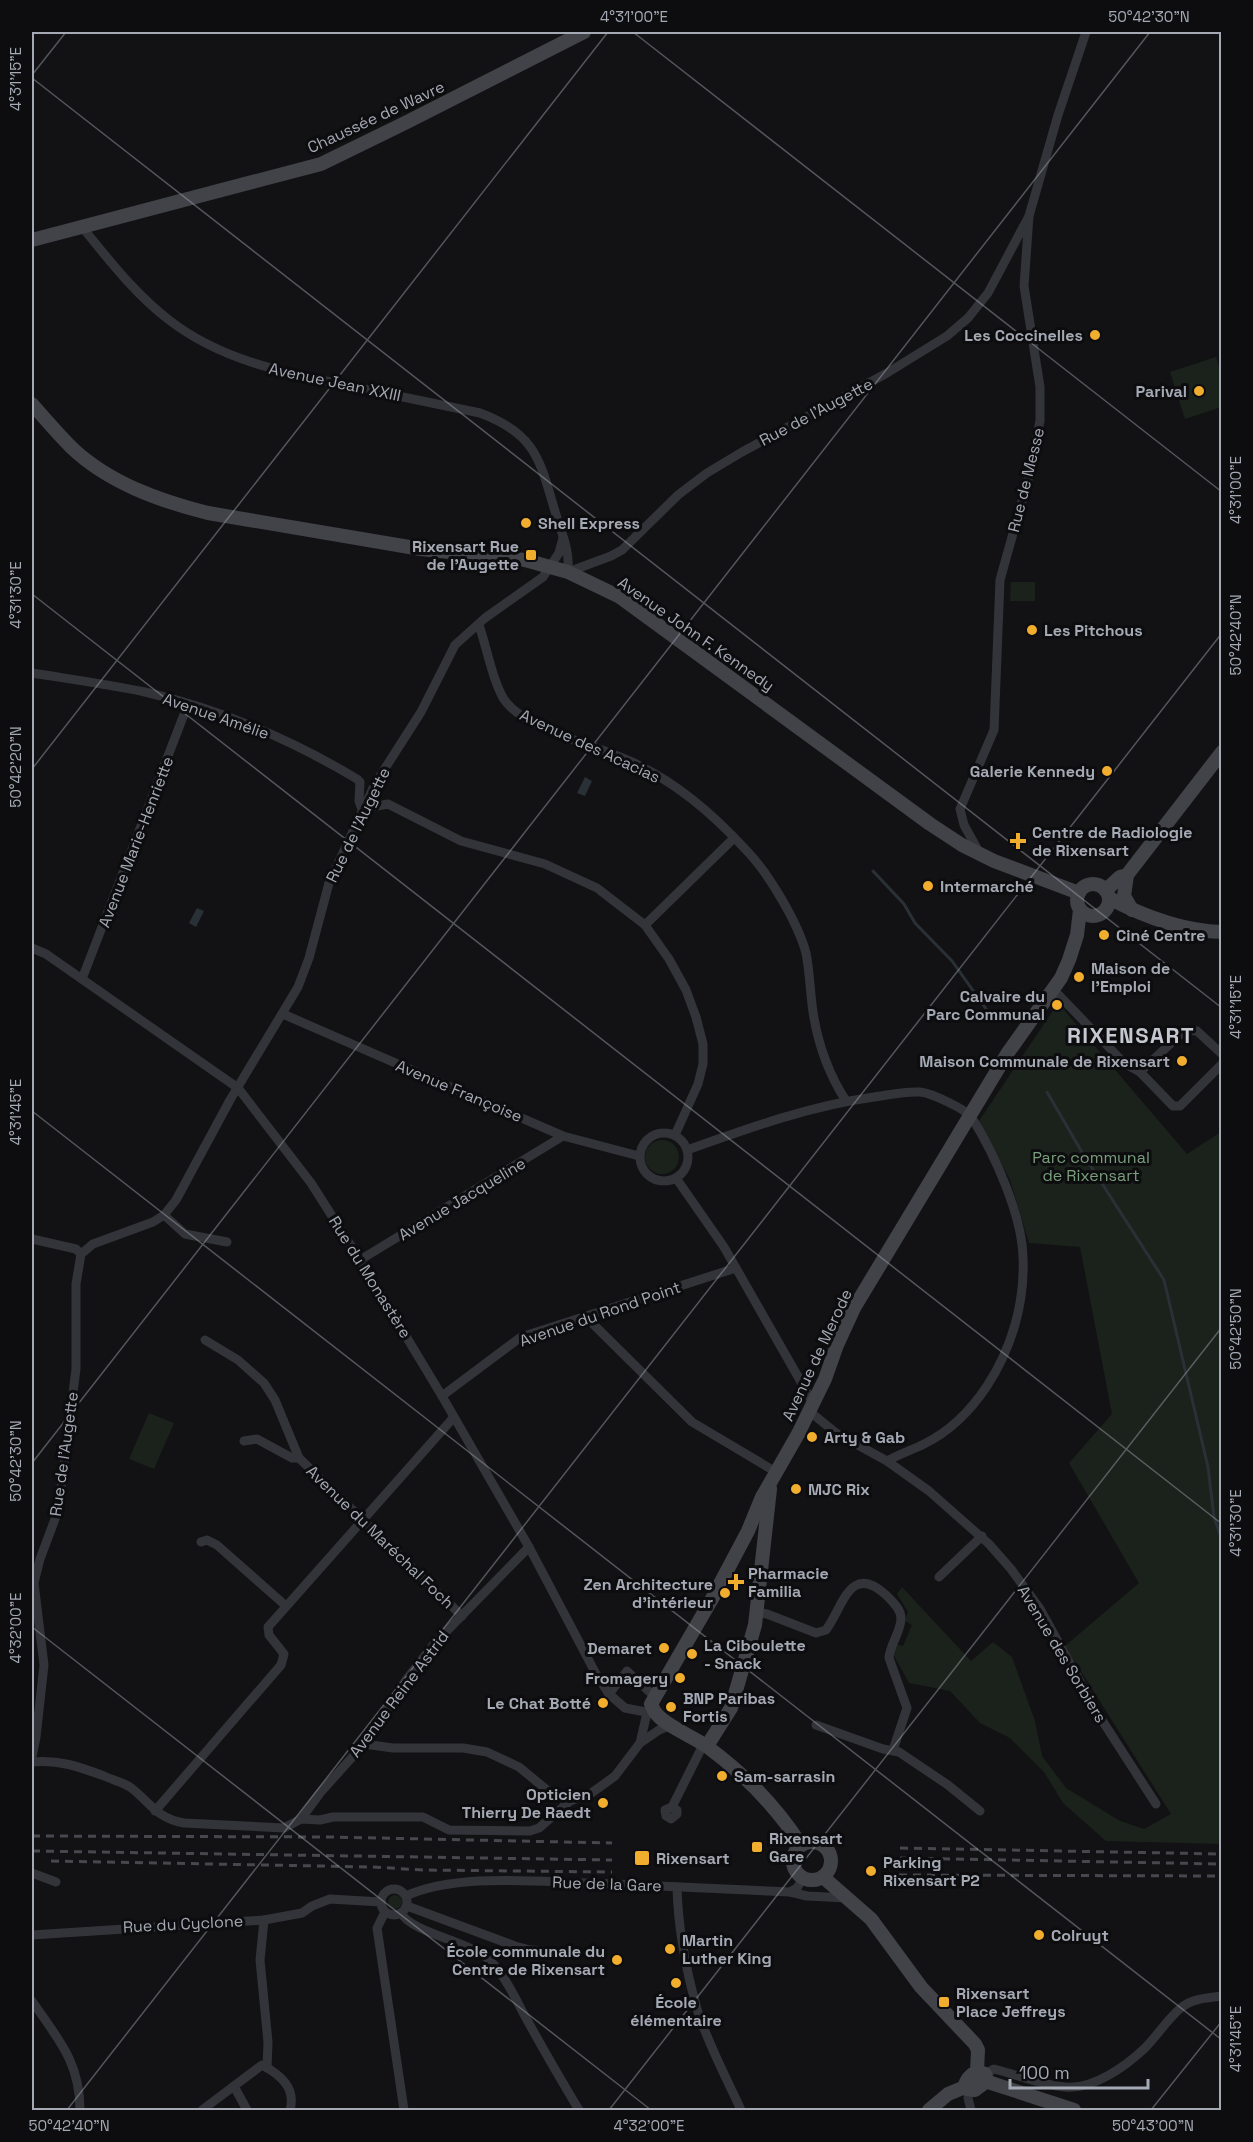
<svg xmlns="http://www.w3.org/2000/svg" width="1253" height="2142" font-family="'Space Grotesk',sans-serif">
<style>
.green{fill:#1a221b}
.water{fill:#293137}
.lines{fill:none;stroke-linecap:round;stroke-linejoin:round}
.stream{stroke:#293137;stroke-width:3}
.street{stroke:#333439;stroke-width:9}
.secondary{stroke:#414349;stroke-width:14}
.rail{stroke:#46484e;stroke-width:3;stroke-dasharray:8 6;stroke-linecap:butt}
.ticks{fill:none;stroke:#a4a9b4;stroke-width:1.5;stroke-opacity:0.45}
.poi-dot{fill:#f1ad2d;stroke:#0d0d0f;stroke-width:2}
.labels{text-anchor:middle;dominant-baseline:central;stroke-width:6;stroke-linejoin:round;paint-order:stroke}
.street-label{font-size:16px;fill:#a4a9b4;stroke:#0d0d0f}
.poi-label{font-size:16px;font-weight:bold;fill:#a4a9b4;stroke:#0d0d0f;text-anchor:start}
.park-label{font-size:16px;fill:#7a9f7c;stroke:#0d0d0f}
.district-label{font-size:22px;font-weight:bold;letter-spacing:1.5px;fill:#c5c8d0;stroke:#0d0d0f}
.neatline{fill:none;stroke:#a4a9b4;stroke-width:2}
.ticks-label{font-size:15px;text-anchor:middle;fill:#a4a9b4}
</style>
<rect width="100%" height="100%" fill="#121214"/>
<g class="green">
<path d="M1216,357L1221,374V407L1185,419L1170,372Z"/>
<path d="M1011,582H1035V601H1010Z"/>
<path d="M1058,1003L1187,1154L1221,1132V1844L1106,1841L1063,1803L1044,1772L1010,1738L980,1723L950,1691L909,1683L893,1654L896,1644L903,1646L912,1625L905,1621L908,1612L897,1594L902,1587L971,1661L993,1642L1012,1657L1035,1721L1042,1756L1066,1788L1120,1821L1144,1829L1171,1814L1065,1646L1139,1583L1069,1463L1112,1414L1080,1247L1029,1243L1010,1180L979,1121Z"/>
<circle cx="662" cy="1157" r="17"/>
<path d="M149,1413L174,1423L154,1469L129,1459Z"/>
<circle cx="395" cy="1902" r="7"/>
</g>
<g class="water">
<path d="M585,777L592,781L585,796L577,793Z"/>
<path d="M197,908L204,911L196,927L189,923Z"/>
</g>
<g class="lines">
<g class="stream">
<path d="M873,871L904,904L915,923L952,961L989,1013"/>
<path d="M1047,1092L1083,1154L1164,1280L1208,1467L1214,1517L1222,1540"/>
</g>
<g class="street">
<path d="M82,227C109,260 135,294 169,320C222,361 286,373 350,386C393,395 437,404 480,413C539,435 540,463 557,518C563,536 570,553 568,572L611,556L622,550L678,495L707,473L742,452L887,373L947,336L968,318L988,293L1029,216"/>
<path d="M479,625C486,645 494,687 506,702C528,730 592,744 625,759C673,779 712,813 747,851C769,874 798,923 806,953C810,973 810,992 813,1012C818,1045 828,1073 846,1101"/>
<path d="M32,673C69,679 107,684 145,692C219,709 292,740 357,779L360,782L359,801L363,812"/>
<path d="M363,812L372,807L388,804L461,841L545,864L597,888L645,925L669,959L686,990L696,1017L703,1044V1064L698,1084L675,1135"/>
<path d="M979,852L964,825L960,809L994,730L1000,580L1029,476L1040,421V387L1024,286L1029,216L1058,115L1086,32"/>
<path d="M645,925L734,838"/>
<path d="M32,948L46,954L238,1088L311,1183L360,1260L442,1396L529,1547L596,1674L609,1694"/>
<path d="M82,979L188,704"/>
<path d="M1054,990L1124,1063L1140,1072L1173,1106H1180L1222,1064"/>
<path d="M283,1014L563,1136L639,1156"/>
<path d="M1140,1072L1185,1030L1197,1031L1222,1054"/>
<circle cx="664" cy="1157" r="24"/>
<path d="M687,1150C749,1128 809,1106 874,1097C889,1095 905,1091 920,1092C931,1093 966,1109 972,1118C994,1153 1022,1215 1023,1257C1025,1302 1012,1348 987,1386C971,1410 951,1431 924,1444C912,1450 899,1454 887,1461"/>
<path d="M676,1178L724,1247L813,1403"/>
<path d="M164,1215L185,1234L227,1242"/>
<path d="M32,1239L76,1249L81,1254"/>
<path d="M360,1260L563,1136"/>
<path d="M585,1316L692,1422L776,1472"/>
<path d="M205,1340L238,1360L264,1383L275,1400L299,1458L462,1616"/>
<path d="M442,1396L521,1337L736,1268"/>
<path d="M809,1411L836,1433L887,1461L929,1491L989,1544L1011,1569L1040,1609L1098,1714L1156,1804"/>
<path d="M244,1441L257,1439L292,1458H299"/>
<path d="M201,1542L207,1540L217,1545L286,1606"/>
<path d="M939,1577L982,1536"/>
<path d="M756,1612L767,1614L816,1633L826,1630C843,1607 850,1562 886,1595C892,1601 901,1609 901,1618C901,1632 890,1644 889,1658L907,1708L893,1750"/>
<path d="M651,1713L625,1708L609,1694L627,1671L655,1697"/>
<path d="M816,1725L883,1749L899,1752L948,1785L980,1811"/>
<path d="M640,1743L659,1730L671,1725"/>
<path d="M364,1744L393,1748H463L487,1752L519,1767L553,1795L570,1801"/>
<path d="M32,1757L36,1737L44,1665L34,1583L40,1559L58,1511L76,1369V1284L81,1254L93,1244L153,1222L164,1215L176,1200L230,1100L298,987L309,958L329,883L375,784L421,712L455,645L485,618L543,577L559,553L563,538"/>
<path d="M32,1762C58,1759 80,1767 104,1776C113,1780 122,1782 130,1787C150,1802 156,1818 184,1823L284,1828L301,1819L320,1820L333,1817H423L449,1830L530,1831L539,1828L570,1801L590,1794L615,1776L640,1743L647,1713"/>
<path d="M672,1807L677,1810V1814L671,1819L666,1816L665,1810L672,1807L703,1745"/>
<path d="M155,1811L281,1665L284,1654L269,1635L268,1627L454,1417"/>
<path d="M301,1819L320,1793L364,1744L406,1680L434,1644L529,1547"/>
<path d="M32,1873L56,1882"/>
<path d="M677,1887C678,1927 686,1970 697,2009C708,2044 726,2077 741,2110"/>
<circle cx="394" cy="1902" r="13"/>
<path d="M790,1892L807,1896L847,1898"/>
<path d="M406,1896C457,1873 537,1882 592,1883C658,1886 724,1889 790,1892L797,1888L803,1878"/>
<path d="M407,1906L515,1946L530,1950L549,1951"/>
<path d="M385,1912L377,1928L404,2110"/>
<path d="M401,1913C411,1932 466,1941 486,1957C502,1969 516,2000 526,2018C543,2049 561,2080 579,2110"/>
<path d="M264,1920L260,1960L268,2042L267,2068"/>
<path d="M32,1935L264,1920L302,1913L312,1906L330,1899L381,1902"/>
<path d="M32,2001C58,2039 80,2062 80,2110"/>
<path d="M985,2074L994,2069L998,2070C1020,2076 1042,2085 1065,2087C1093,2090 1126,2066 1145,2048C1158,2035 1168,2018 1182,2007C1193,1998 1209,1998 1222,1996"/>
<path d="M235,2088L247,2110"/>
<path d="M970,2090L968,2098L971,2110"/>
<path d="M202,2110L262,2065C281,2075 296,2088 290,2110"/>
</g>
<g class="secondary">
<path d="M32,240L321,164L405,123L584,32"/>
<path d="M32,404C45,419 58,434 72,448C109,483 160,501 208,513L421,549L525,560L568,572L620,597L930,824L962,845L994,861L1079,893"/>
<path d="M1127,875L1124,896L1132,910"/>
<circle cx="1093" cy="900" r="16"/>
<path d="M1106,890L1120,877L1127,875L1222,752"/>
<path d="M1109,898C1143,916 1183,931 1222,932"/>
<path d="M707,1746L731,1708L755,1625L770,1489"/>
<circle cx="812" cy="1861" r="19"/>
<path d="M801,1845C777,1808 744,1774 709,1748C696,1738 663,1725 655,1712C653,1710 653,1707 651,1704L713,1597L748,1531L762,1497L798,1434L825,1379L837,1345L854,1308L1007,1054L1061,978L1069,960L1077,935L1080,910"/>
<path d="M823,1877L871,1919L921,1987L975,2044L978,2050L977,2072"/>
<path d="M979,2072L985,2074L986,2077L983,2084L975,2090L967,2089L965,2085C967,2078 972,2073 979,2072Z"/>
<path d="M985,2081L1074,2110"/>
<path d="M929,2110L948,2094L965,2087"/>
</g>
<g class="rail">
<path d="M32,1836L330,1837L612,1843"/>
<path d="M900,1848L1222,1854"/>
<path d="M32,1851L612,1860"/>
<path d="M900,1858L1222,1864"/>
<path d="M51,1861L372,1867L424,1870L612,1872"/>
<path d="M899,1875L1222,1876"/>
</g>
</g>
<path class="ticks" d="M633,32L1222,492M32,75L66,32M32,78L1222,1008M32,594L1222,1524M32,769L608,32M32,1111L1222,2040M32,1463L1150,32M32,1627L651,2110M67,2110L1222,633M609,2110L1222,1327M1151,2110L1222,2021"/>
<g class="poi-dot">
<circle cx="1095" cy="335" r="6"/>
<circle cx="1199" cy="391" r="6"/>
<circle cx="526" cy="523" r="6"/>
<rect x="525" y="549" width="12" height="12" rx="3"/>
<circle cx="1032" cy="630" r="6"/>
<circle cx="1107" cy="771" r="6"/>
<path d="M1015 832h6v6h6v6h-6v6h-6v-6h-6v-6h6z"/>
<circle cx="928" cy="886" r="6"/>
<circle cx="1104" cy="935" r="6"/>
<circle cx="1079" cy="977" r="6"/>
<circle cx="1057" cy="1005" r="6"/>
<circle cx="1182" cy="1061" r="6"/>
<circle cx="812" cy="1437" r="6"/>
<circle cx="796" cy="1489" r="6"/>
<path d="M733 1573h6v6h6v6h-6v6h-6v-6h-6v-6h6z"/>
<circle cx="725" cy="1593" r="6"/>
<circle cx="664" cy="1648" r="6"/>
<circle cx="692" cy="1654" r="6"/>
<circle cx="680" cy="1678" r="6"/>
<circle cx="603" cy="1703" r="6"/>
<circle cx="671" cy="1707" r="6"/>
<circle cx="722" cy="1776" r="6"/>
<circle cx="603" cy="1803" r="6"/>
<rect x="751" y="1841" width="12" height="12" rx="3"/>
<rect x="634" y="1850" width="16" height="16" rx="3"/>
<circle cx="871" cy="1871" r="6"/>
<circle cx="1039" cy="1935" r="6"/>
<circle cx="670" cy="1949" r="6"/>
<circle cx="617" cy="1960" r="6"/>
<circle cx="676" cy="1983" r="6"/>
<rect x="938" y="1996" width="12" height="12" rx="3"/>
</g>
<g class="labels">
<g class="street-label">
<text transform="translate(376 117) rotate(-25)">Chaussée de Wavre</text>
<text transform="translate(335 382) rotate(12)">Avenue Jean XXIII</text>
<text transform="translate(816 412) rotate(-28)">Rue de l'Augette</text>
<text transform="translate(1026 480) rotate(-76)">Rue de Messe</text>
<text transform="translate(696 634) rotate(35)">Avenue John F. Kennedy</text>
<text transform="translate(216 716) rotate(19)">Avenue Amélie</text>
<text transform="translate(590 746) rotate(25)">Avenue des Acacias</text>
<text transform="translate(358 825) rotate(-64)">Rue de l'Augette</text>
<text transform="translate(136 842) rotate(-69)">Avenue Marie-Henriette</text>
<text transform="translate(459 1091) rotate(23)">Avenue Françoise</text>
<text transform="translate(462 1199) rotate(-31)">Avenue Jacqueline</text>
<text transform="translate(370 1277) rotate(58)">Rue du Monastère</text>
<text transform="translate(600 1314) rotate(-19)">Avenue du Rond Point</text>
<text transform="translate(817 1355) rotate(-65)">Avenue de Merode</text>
<text transform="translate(64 1454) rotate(-82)">Rue de l'Augette</text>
<text transform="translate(380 1537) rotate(44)">Avenue du Maréchal Foch</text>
<text transform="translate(1062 1654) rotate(59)">Avenue des Sorbiers</text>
<text transform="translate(399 1694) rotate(-53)">Avenue Reine Astrid</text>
<text transform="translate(607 1884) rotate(2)">Rue de la Gare</text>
<text transform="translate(183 1924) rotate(-3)">Rue du Cyclone</text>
</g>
<g class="poi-label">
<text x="1083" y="335" text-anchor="end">Les Coccinelles</text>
<text x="1187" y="391" text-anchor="end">Parival</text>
<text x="538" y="523">Shell Express</text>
<text x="519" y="546" text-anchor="end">Rixensart Rue<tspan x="519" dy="18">de l'Augette</tspan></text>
<text x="1044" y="630">Les Pitchous</text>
<text x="1095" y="771" text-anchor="end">Galerie Kennedy</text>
<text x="1032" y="832">Centre de Radiologie<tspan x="1032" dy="18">de Rixensart</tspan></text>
<text x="940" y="886">Intermarché</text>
<text x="1116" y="935">Ciné Centre</text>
<text x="1091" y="968">Maison de<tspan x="1091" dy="18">l'Emploi</tspan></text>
<text x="1045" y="996" text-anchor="end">Calvaire du<tspan x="1045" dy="18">Parc Communal</tspan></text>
<text x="1170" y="1061" text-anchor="end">Maison Communale de Rixensart</text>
<text x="824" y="1437">Arty &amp; Gab</text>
<text x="808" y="1489">MJC Rix</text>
<text x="748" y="1573">Pharmacie<tspan x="748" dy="18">Familia</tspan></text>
<text x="713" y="1584" text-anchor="end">Zen Architecture<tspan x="713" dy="18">d'intérieur</tspan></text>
<text x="704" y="1645">La Ciboulette<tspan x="704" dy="18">- Snack</tspan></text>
<text x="652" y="1648" text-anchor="end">Demaret</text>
<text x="668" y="1678" text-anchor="end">Fromagery</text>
<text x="683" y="1698">BNP Paribas<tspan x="683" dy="18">Fortis</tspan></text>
<text x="591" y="1703" text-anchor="end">Le Chat Botté</text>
<text x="734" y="1776">Sam-sarrasin</text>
<text x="591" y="1794" text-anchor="end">Opticien<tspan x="591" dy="18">Thierry De Raedt</tspan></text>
<text x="769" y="1838">Rixensart<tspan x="769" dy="18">Gare</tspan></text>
<text x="656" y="1858">Rixensart</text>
<text x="883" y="1862">Parking<tspan x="883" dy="18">Rixensart P2</tspan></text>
<text x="1051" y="1935">Colruyt</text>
<text x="682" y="1940">Martin<tspan x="682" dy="18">Luther King</tspan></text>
<text x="605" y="1951" text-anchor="end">École communale du<tspan x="605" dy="18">Centre de Rixensart</tspan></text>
<text x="956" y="1993">Rixensart<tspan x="956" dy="18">Place Jeffreys</tspan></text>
<text x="676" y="2002" text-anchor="middle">École<tspan x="676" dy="18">élémentaire</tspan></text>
</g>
<g class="park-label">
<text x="1091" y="1157">Parc communal<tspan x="1091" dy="18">de Rixensart</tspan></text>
</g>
<g class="district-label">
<text x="1131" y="1035">RIXENSART</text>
</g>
</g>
<rect width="1253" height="2142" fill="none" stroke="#0d0d0f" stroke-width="66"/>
<path d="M1010 2079v9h138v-9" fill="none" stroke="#a4a9b4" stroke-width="3"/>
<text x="1019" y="2079" font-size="18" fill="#a4a9b4" stroke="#0d0d0f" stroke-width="4.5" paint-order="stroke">100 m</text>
<rect x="33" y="33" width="1187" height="2076" class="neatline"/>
<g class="ticks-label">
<text x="634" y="22">4°31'00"E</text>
<text x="1149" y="22">50°42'30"N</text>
<text transform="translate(16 79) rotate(-90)" y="5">4°31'15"E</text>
<text transform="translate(1236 490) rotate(-90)" y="5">4°31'00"E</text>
<text transform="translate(16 595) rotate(-90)" y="5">4°31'30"E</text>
<text transform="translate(1236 635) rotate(-90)" y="5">50°42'40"N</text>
<text transform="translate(16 767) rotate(-90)" y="5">50°42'20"N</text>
<text transform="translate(1236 1007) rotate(-90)" y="5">4°31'15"E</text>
<text transform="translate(16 1112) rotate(-90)" y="5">4°31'45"E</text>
<text transform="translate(1236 1329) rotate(-90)" y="5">50°42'50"N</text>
<text transform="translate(16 1461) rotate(-90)" y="5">50°42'30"N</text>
<text transform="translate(1236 1523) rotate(-90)" y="5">4°31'30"E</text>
<text transform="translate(16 1628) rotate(-90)" y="5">4°32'00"E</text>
<text transform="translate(1236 2039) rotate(-90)" y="5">4°31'45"E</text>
<text x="69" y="2131">50°42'40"N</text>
<text x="649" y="2131">4°32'00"E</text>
<text x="1153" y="2131">50°43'00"N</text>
</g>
</svg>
